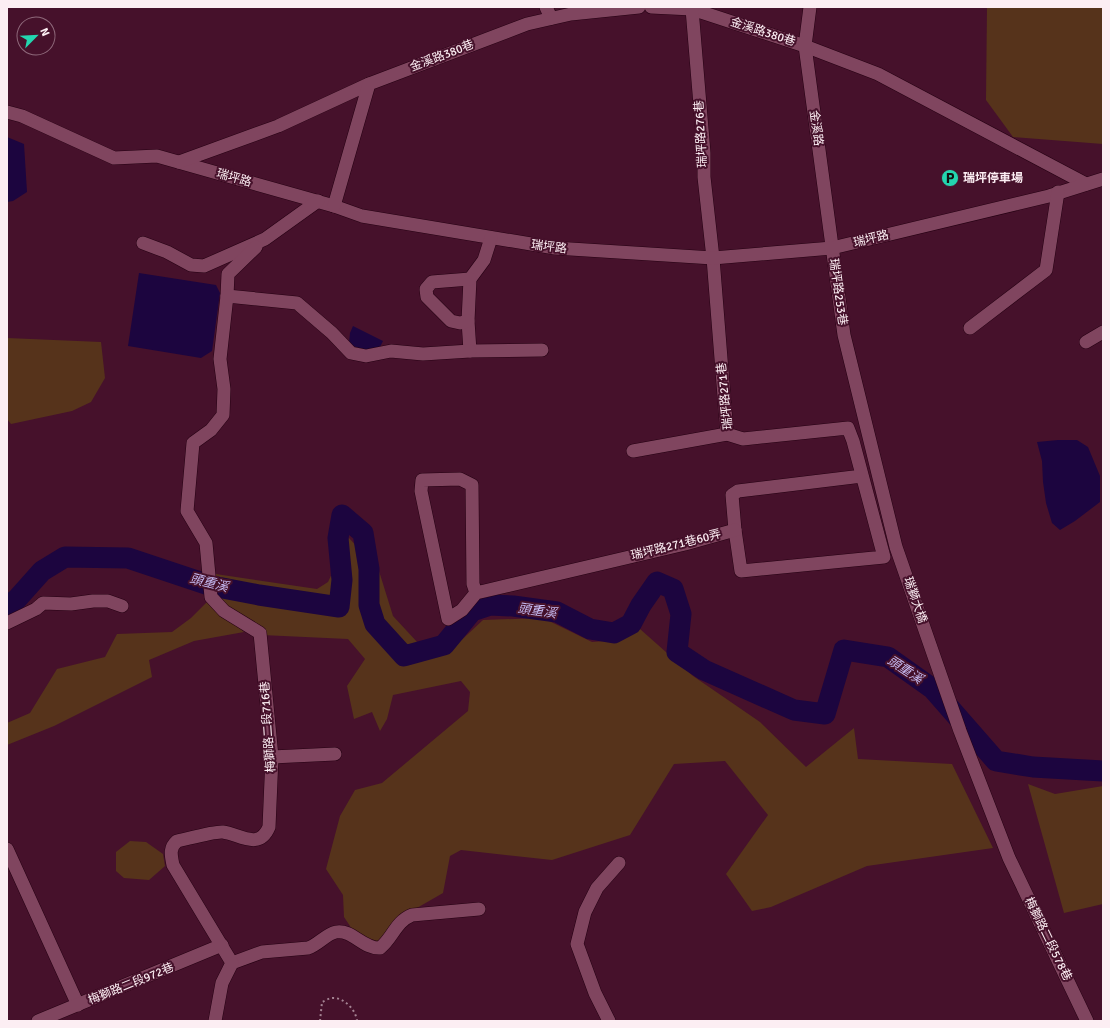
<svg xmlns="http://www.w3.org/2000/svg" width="1110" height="1028" font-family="Signika,'Noto Sans TC',sans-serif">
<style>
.green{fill:#56331b}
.water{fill:#1c053f}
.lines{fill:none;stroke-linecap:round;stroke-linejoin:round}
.river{stroke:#1c053f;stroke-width:21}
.minor-casing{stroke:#250113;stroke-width:14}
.path{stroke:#a58493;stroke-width:2;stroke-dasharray:2 3;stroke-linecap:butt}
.minor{stroke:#80455f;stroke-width:13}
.labels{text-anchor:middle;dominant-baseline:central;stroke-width:4;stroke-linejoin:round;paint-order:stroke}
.street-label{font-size:12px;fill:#fceef3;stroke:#46112b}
.poi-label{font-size:12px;font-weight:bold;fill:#fceef3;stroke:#46112b;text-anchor:start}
.water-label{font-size:13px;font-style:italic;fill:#c6bbf3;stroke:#46112b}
</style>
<rect width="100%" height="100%" fill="#46112b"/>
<g class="green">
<path d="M987,7H1103V144L1013,137L986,100Z"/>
<path d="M7,338L101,342L105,378L91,402L72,411L11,424L7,419Z"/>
<path d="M349,538L379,571L393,616L431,657L453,648L483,620L543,618L592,642L618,640L640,629L693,676L760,722L806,767L854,728L858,759L952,764L993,848L867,866L771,907L752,911L726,874L768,815L725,761L674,764L630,835L552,860L461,850L450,856L443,893L403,916L384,940L376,942L356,935L344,917L343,895L326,869L340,816L355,790L382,783L468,711L470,692L461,681L393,695L387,719L380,731L372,712L354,719L347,686L365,659L348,639L262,635L222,601L209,573L317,589L328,582Z"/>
<path d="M207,602L244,632L194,641L149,660L152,677L54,726L7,745V723L30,713L57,669L105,657L117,634L172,632L191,618Z"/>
<path d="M1028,784L1055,794L1103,786V904L1064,913Z"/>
<path d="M130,841L146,842L163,854L165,866L149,880L124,878L116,871V852Z"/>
</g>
<g class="water">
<path d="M7,137L24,144L27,192L13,201L7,202Z"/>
<path d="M139,273L216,285L220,293L212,351L201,358L128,346Z"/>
<path d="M353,326L383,341L378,351L374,353L353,346L349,343L350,333Z"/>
<path d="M1058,440H1077L1088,447L1100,476V502L1075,521L1060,530L1052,523L1046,503L1043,482L1042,461L1037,442Z"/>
</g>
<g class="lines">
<path class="river" d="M7,607L17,599L42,571L65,557L128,558L212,586L259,595L339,607L342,580L338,538L342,515L363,533L369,569V605L375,624L404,656L444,645L472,611L490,605L513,606L557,612L590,629L614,633L631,624L641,605L657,582L673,589L681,614L677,652L704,670L794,710L825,714L844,650L888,657L933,689L996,761L1033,767L1103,771"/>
<g class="minor-casing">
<g id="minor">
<path d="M546,7L551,18"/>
<path d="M651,7L692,9L805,46L878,74L1086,184"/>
<path d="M810,7L805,46L844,335L896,547L960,731L1009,858L1087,1021"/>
<path d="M692,9L704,153V177L713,258L727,434L743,439L848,428L853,441L884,557L741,571L735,530L732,495L738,491L862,476"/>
<path d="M7,112L22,116L114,158L157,156L334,206L362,216L555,248L713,258L832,248L1049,196L1103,179"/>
<path d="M179,162L278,126L369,84"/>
<path d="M334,206L369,84L527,24L571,14L639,7"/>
<path d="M491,238L484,260L470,279L468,321L470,351L542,350"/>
<path d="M143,243L167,252L191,265L204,266L265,239L318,201"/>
<path d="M227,296L228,274L256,247"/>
<path d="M468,321L460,323L451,321L427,297L426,289L432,282L470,279"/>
<path d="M970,328L1046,270L1058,192"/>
<path d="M1086,342L1103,332"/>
<path d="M633,451L727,434"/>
<path d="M476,593L462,610L448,619L421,491L422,480L460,479L472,485L473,584L476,593L685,544L735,530"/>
<path d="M7,623L36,609L43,603L71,604L93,601H108L122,606"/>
<path d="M272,757L335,754"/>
<path d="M7,849L78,1005"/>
<path d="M232,963L262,952L308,948C318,945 326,934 336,932C352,929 363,949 380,948C393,938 395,922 412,915L479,909"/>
<path d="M38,1021L222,945"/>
<path d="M215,1021L222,983L232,963L173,865C171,855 169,848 177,841C187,839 215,831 223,832C239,834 259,851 269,827L272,757L260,633L224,611L211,597L206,543L187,511L193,443L211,430L223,415L224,389L220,359L227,296L297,303L332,333L351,353L366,356L391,351L423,354L470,351"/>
<path d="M609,1021L595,993L577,944L585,912L597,888L619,863"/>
</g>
</g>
<path class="path" d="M320,1021L322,1002C325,1001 329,998 332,998C344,997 356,1010 357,1021"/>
<use href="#minor" class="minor"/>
</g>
<defs>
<g id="parking-disc" transform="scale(0.9)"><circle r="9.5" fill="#23d5af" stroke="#46112b"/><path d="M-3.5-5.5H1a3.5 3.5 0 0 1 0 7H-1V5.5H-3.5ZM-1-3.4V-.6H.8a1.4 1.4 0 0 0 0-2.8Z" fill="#111"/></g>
</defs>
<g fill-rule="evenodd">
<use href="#parking-disc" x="950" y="178"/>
</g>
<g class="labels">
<g class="street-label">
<text transform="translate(763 32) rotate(18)">金溪路380巷</text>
<text transform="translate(442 56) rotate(-21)">金溪路380巷</text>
<text transform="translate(816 128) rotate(82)">金溪路</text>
<text transform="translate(701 134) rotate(-93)">瑞坪路276巷</text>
<text transform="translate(234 178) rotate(16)">瑞坪路</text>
<text transform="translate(871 239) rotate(-14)">瑞坪路</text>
<text transform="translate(549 247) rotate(7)">瑞坪路</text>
<text transform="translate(838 292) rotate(82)">瑞坪路253巷</text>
<text transform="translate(725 396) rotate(-96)">瑞坪路271巷</text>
<text transform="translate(676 545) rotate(-14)">瑞坪路271巷60弄</text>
<text transform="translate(915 600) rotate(71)">瑞獅大橋</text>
<text transform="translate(268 727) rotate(-94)">梅獅路二段716巷</text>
<text transform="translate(1048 939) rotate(64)">梅獅路二段578巷</text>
<text transform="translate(131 984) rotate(-22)">梅獅路二段972巷</text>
</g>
<g class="poi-label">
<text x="963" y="178">瑞坪停車場</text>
</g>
<g class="water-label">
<text transform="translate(209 583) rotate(14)">頭重溪</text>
<text transform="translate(537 611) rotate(8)">頭重溪</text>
<text transform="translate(905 670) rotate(33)">頭重溪</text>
</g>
</g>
<rect width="1110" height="1028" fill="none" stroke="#fceef3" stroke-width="16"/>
<g transform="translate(36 36) rotate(66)"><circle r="19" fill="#46112b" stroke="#8f697b"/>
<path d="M0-3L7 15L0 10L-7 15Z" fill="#23d5af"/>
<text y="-6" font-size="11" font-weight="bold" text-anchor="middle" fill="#fceef3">N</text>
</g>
</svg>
